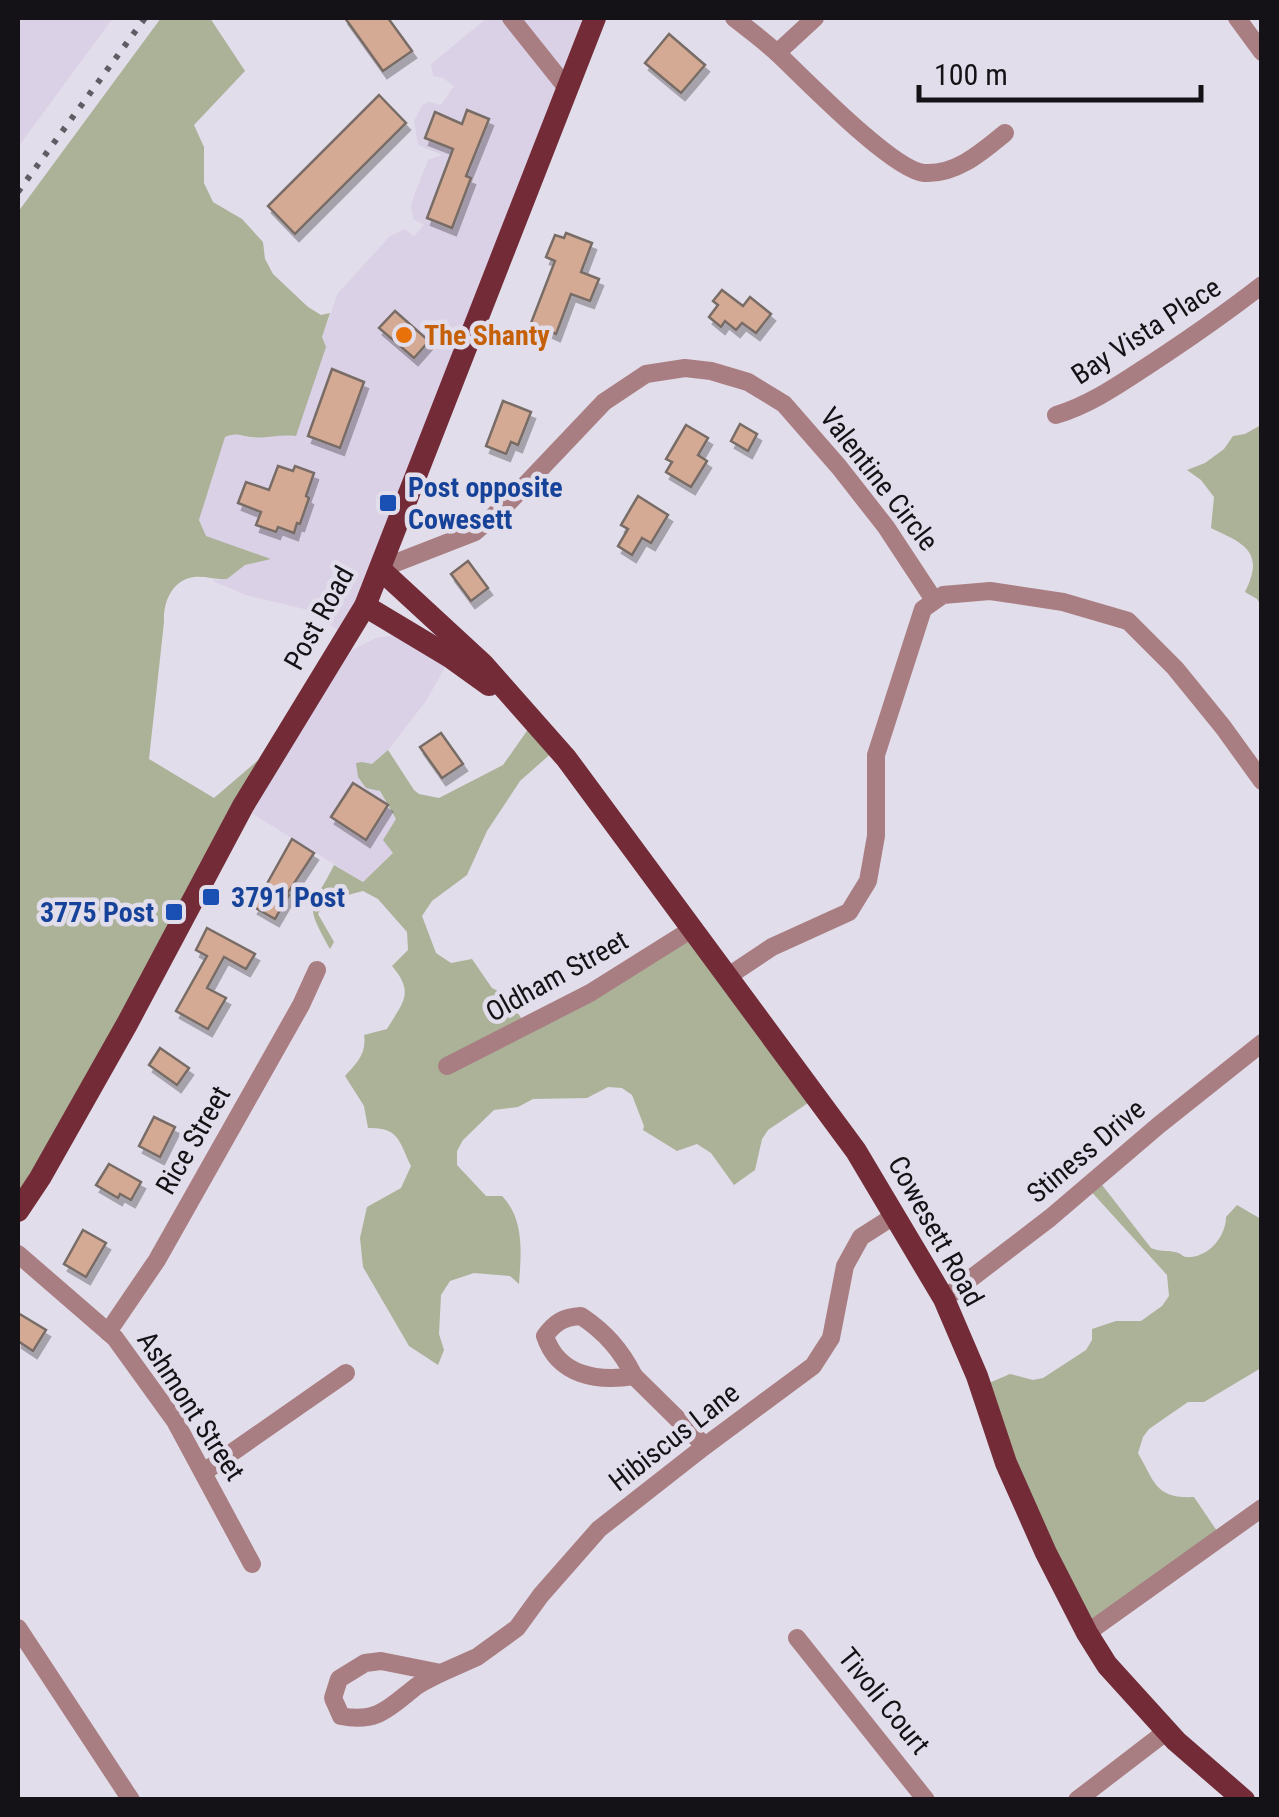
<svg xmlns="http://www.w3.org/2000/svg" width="1279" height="1817" font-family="'Roboto Condensed',sans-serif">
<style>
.commercial{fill:#dbd1e6}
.green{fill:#abb298}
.building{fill:#d5aa95;stroke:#786c66;stroke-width:2.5;filter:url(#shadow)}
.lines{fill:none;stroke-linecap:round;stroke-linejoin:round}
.minor{stroke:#a97e82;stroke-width:18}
.major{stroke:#732c37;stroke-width:22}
.rail{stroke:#605c64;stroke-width:6;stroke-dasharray:5 10;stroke-linecap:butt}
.food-dot{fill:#e8710a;stroke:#e2ddea;stroke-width:4}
.transit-dot{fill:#1a4fb4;stroke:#e2ddea;stroke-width:4}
.labels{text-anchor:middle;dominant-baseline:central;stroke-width:9;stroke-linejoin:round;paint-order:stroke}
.street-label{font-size:28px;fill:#141216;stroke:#e2ddea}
.food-label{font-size:28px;font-weight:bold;fill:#c56008;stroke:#e2ddea;text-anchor:start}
.transit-label{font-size:28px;font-weight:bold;fill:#164399;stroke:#e2ddea;text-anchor:start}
</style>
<defs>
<filter id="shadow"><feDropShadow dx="4" dy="7" stdDeviation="0" flood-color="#0004"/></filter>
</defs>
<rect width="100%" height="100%" fill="#e2ddea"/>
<g class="commercial">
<path d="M18,18H113L18,147Z"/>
<path d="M487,18H594L347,636L308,610L246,595L215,582L212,580L227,579L245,565L269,559L206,536L199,520L225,436L234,433L253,438L279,434L322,337L338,293L390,236L405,229L414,236L424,225L413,219L411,204L428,160L442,155L418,145L414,121L422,105L429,102L441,105L454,86L443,78L433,76L431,64Z"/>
<path d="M401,634L449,660L426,701L388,750L372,765L362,762L396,819L394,853L363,882L243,808L340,656L376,638Z"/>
</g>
<g class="green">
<path d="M161,18H210L245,71L194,125L204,147V183L213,202L242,219L263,242L265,259L273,274L308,307L321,315L330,313L322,337L326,347L296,436C278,434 266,439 251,437C240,436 237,432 225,437L199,520L206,536L271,559L245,565L227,579C216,580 206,576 194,577C172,580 163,602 164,622L149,759L214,798L283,739L18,1206V212Z"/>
<path d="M1261,425V605L1257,599L1245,592C1265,552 1245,544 1211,528L1214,497L1201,480L1187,470L1205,463L1224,449L1233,436L1245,434Z"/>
<path d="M529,728L555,750L520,781L487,831L467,875L432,901L422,916L436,953L451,963L472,959L492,988L504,994L527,1026L689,935L814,1099L768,1130L762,1139L755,1170L734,1185L711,1153L697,1144L677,1151L643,1130L644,1126L632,1095L622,1088L608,1087L587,1098L533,1099L518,1107L494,1110L463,1140L457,1151V1165L486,1196H502C525,1220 521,1254 519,1284L510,1276L474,1273L450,1281L441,1295L439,1334L444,1350L438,1365L409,1346L363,1267L360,1238L367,1207L401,1188L411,1166C399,1141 399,1127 368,1128L364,1106L345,1076C357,1063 367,1053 364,1035L387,1029C403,1002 415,993 392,966L408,950L407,932L378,899L363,891L325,901L318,914L334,942L330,949C303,900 311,912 334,865L363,882L393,853L383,840L396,819L380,791L366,788L358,777L356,763L362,762L372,764L388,750L414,790L419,794L439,798L503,765Z"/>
<path d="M1099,1181L1151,1248C1160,1252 1166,1250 1175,1252C1186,1255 1179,1257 1191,1257C1211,1255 1226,1235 1226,1217L1237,1205L1261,1219V1368L1204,1402H1188L1149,1429L1143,1437L1138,1453C1155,1483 1156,1499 1194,1497L1221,1537L1088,1632L982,1386L1010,1374L1033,1380L1043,1378L1086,1350L1092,1340V1329L1116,1321H1141L1162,1306L1169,1296L1167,1275L1088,1188Z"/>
</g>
<g class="building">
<path d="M345,18H388L412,51L383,71Z"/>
<path d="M669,34L705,65L681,93L645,63Z"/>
<path d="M379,95L406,123L295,234L268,206Z"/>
<path d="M467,110L489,119L466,176L471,178L452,228L427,218L453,149L425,138L435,112L462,124Z"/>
<path d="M566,233L592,243L581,272L599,279L590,301L571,294L556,334L531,323L555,261L546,257L555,235L564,238Z"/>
<path d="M722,290L743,306L750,297L771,314L756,333L742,323L736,330L725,321L721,327L709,317L718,305L713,301Z"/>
<path d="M395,311L429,341L414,358L379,328Z"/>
<path d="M332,369L364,382L340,448L308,436Z"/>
<path d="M503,401L531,412L518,445L511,442L506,454L486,446Z"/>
<path d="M740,424L757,434L748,451L731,441Z"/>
<path d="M686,425L708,438L698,455L707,461L691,487L666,472L672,462L666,459Z"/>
<path d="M278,466L293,471L295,466L314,473L306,496L309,498L300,524L297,523L294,533L278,527L276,532L256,525L261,512L238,503L246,482L269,490Z"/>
<path d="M638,496L668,515L651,543L642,538L632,555L618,546L628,529L621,525Z"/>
<path d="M468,561L488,588L471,601L451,574Z"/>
<path d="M441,733L463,764L442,778L420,747Z"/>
<path d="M353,783L388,805L366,840L331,817Z"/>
<path d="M292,839L314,853L287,894L289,895L275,919L254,907Z"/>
<path d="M207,928L255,954L246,969L224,957L207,988L226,998L208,1029L176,1011L207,956L196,950Z"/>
<path d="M160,1048L189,1068L177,1085L149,1065Z"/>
<path d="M154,1117L175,1127L160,1157L139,1146Z"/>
<path d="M109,1164L141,1182L131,1200L120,1194L118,1198L96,1185Z"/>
<path d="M83,1230L106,1243L86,1277L64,1264Z"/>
<path d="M18,1313L46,1330L33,1351L18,1341Z"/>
</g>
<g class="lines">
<g class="minor">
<path d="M511,18L566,87"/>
<path d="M734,18C748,29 763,40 776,52C803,77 892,170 924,173C956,175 982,152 1005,133"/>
<path d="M1237,18L1262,52"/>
<path d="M777,53L815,18"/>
<path d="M1056,415C1092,404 1121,383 1152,363C1190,338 1226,313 1262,285"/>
<path d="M380,569L475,532L510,501L604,402L646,374L685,368L711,371L748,382L784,404L839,467L886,527L934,600"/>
<path d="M727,977L772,947L849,912L868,881L876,836V755L923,609L943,595L990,591L1063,602L1128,621L1175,668L1223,727L1262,781"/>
<path d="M447,1066L590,993L692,929"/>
<path d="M18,1254L115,1338L175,1421L252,1564"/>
<path d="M944,1299L1050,1218L1159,1125L1262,1043"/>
<path d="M581,1316C605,1332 621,1350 634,1376C598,1382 558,1376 545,1336C555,1322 564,1317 581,1316Z"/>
<path d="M108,1332L157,1260L301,1005L317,970"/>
<path d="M634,1376L705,1446"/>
<path d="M204,1472L346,1373"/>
<path d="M18,1628L131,1800"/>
<path d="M1087,1633L1262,1508"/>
<path d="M797,1638L926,1800"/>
<path d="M381,1661L441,1673C432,1678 421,1682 413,1689C388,1709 376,1723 341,1716L333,1698L339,1679L365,1663Z"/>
<path d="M441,1673L477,1657L517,1628L541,1595L599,1529L705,1446L813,1366L831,1338L845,1266L861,1237L894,1216"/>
<path d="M1077,1800L1167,1731"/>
</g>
<g class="major">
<path d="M380,569L483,664L566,758L856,1151L944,1299L977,1376L1006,1463L1046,1553L1087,1633L1107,1665L1176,1741L1244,1800"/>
<path d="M365,606L450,657L489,685"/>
<path d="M18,1211L40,1178L127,1024L243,806L365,606L595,18"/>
</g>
<path class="rail" d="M18,192L145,18"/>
</g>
<circle class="food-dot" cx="404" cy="335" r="10"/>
<g class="transit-dot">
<rect x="378" y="493" width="20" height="20" rx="5"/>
<rect x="201" y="887" width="20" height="20" rx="5"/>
<rect x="164" y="902" width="20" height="20" rx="5"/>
</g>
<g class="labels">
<g class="street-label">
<text transform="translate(1146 331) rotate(-33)">Bay Vista Place</text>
<text transform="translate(879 479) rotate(52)">Valentine Circle</text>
<text transform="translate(319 618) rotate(-61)">Post Road</text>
<text transform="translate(557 976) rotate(-29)">Oldham Street</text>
<text transform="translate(193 1140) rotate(-60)">Rice Street</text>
<text transform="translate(1086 1151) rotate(-40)">Stiness Drive</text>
<text transform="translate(936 1231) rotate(61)">Cowesett Road</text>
<text transform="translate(191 1406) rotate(57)">Ashmont Street</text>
<text transform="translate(674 1437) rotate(-38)">Hibiscus Lane</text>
<text transform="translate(884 1701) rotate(51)">Tivoli Court</text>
</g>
<g class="food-label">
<text x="424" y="335">The Shanty</text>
</g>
<g class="transit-label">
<text x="408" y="487">Post opposite<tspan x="408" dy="32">Cowesett</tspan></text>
<text x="231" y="897">3791 Post</text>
<text x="154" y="912" text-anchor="end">3775 Post</text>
</g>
</g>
<rect width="1279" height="1817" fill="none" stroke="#141216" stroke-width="40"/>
<path d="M919 85v15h282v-15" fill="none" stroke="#141216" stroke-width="5"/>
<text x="934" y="85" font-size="30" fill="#141216" stroke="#e2ddea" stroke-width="8" paint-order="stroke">100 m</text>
</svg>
